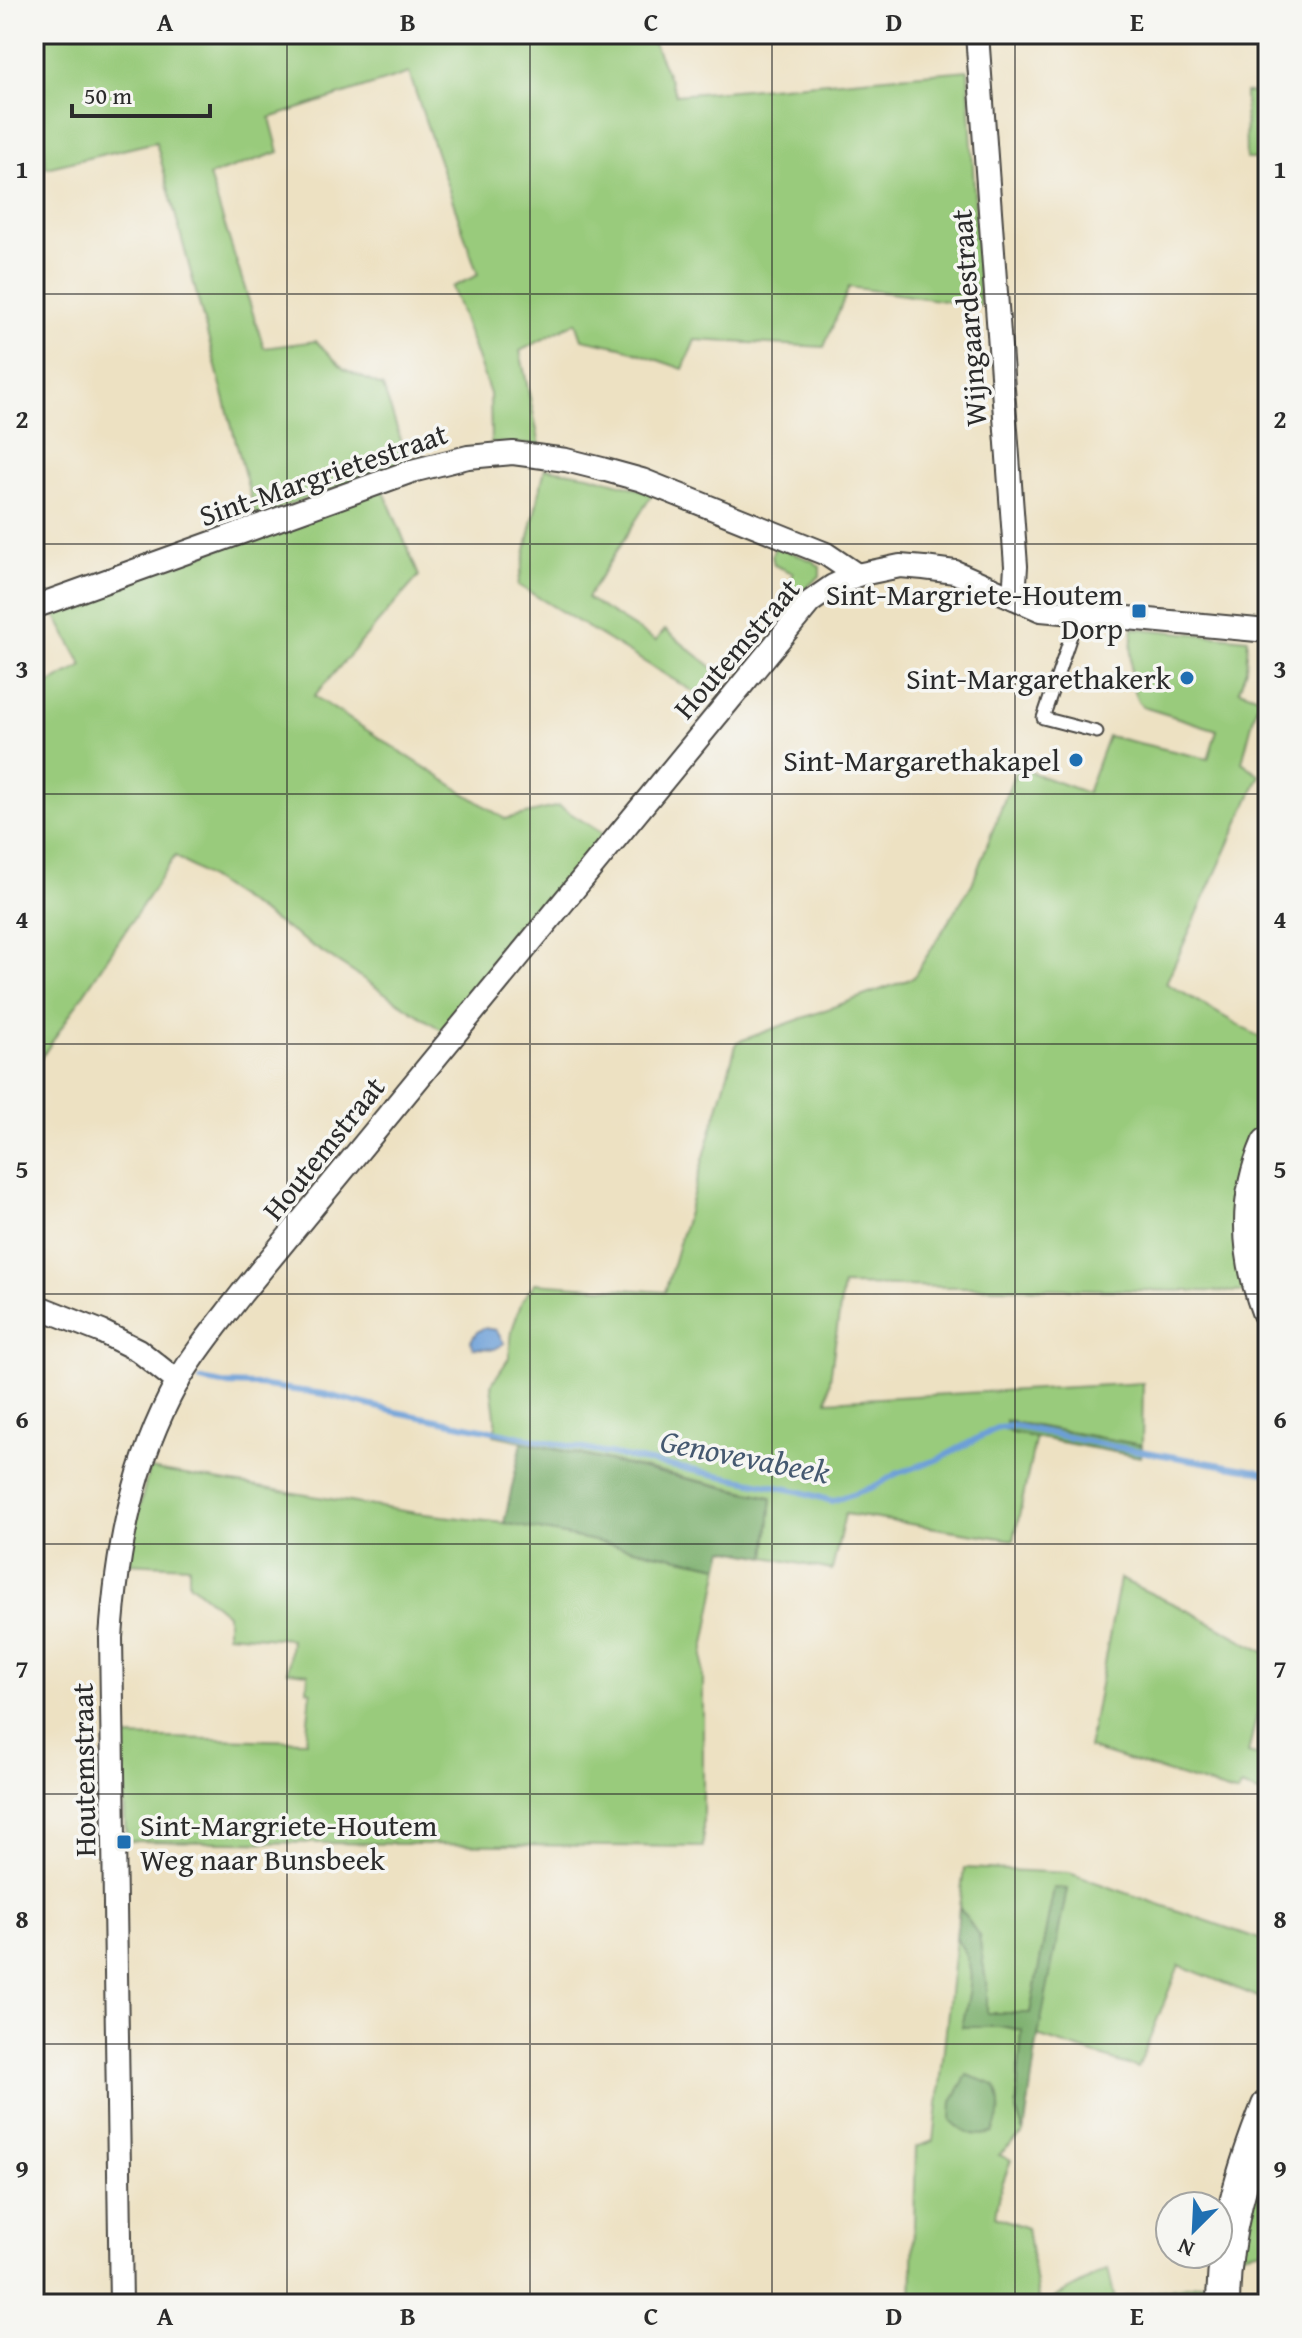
<svg xmlns="http://www.w3.org/2000/svg" width="1302" height="2338" font-family="'Gentium Book Plus',serif">
<style>
.green{fill:#99cb7c;stroke:#627b54;stroke-width:2}
.forest{fill:#7aaf6c;stroke:#526d4c;stroke-width:2}
.water{fill:#6c9fd7;stroke:#4c6581;stroke-width:2}
.lines{fill:none;stroke-linecap:round;stroke-linejoin:round}
.stream{stroke:#6c9fd7;stroke-width:6}
.lane-casing{stroke:#484642;stroke-width:15}
.street-casing{stroke:#484642;stroke-width:26}
.secondary-casing{stroke:#484642;stroke-width:36}
.lane{stroke:#fff;stroke-width:11}
.street{stroke:#fff;stroke-width:22}
.secondary{stroke:#fff;stroke-width:32}
.grid{fill:none;stroke:#2b2b2b;stroke-width:2;stroke-opacity:0.55}
.poi-dot{fill:#1f6fb2;stroke:#f6f6f2;stroke-width:3}
.labels{text-anchor:middle;dominant-baseline:central;stroke-width:7;stroke-linejoin:round;paint-order:stroke}
.street-label{font-size:30px;fill:#2b2b2b;stroke:#f6f6f2}
.poi-label{font-size:30px;fill:#2b2b2b;stroke:#f6f6f2;text-anchor:end}
.water-label{font-size:32px;font-style:italic;fill:#455970;stroke:#f6f6f2}
.neatline{fill:none;stroke:#2b2b2b;stroke-width:3}
.grid-label{font-size:26px;text-anchor:middle;font-weight:bold;fill:#2b2b2b}
</style>
<rect width="100%" height="100%" fill="#f6f6f2"/>
<filter id="ink" filterUnits="userSpaceOnUse"><feTurbulence type="fractalNoise" baseFrequency=".0125" numOctaves="2"/><feDisplacementMap in="SourceGraphic" scale="16" xChannelSelector="R" yChannelSelector="G"/><feConvolveMatrix kernelMatrix="1 2 1 2 8 2 1 2 1" color-interpolation-filters="sRGB"/></filter>
<filter id="wash" filterUnits="userSpaceOnUse"><feTurbulence type="fractalNoise" baseFrequency=".006" numOctaves="4" result="noise"/><feDisplacementMap in="SourceGraphic" scale="32" xChannelSelector="R" yChannelSelector="G"/><feGaussianBlur stdDeviation="1.8" result="paint"/><feColorMatrix in="noise" values="0 0 0 0 0 0 0 0 0 0 0 0 0 0 0 0 0 1.4 0 .05"/><feComposite in="paint" operator="in"/></filter>
<g filter="url(#wash)">
<rect width="100%" height="100%" fill="#ede1c2"/>
<g class="green">
<path d="M34,34H650L676,95L968,70L980,306L849,287L824,347L695,340L683,369L621,347L582,339L576,322L520,351L540,445L491,443L490,394L452,287L478,275L409,73L270,118L279,152L209,176L264,348L316,341L344,369L383,387L408,461L256,517L156,142L46,168Z"/>
<path d="M1268,92V159H1246L1245,93Z"/>
<path d="M545,468L588,475L653,493L587,598L656,641L665,630L727,679L707,700L518,585Z"/>
<path d="M383,489L419,576L314,696L505,819L559,806L603,834L443,1031L175,856L34,1069V691L83,666L52,609Z"/>
<path d="M775,546L813,561L820,567V576L796,597L787,591L793,573L774,565L772,556Z"/>
<path d="M1133,628L1248,639L1246,669L1239,690L1259,697L1242,762L1260,775L1166,983L1268,1042V1118L1259,1132L1238,1240L1245,1292L843,1285L827,1401L1143,1383L1142,1445L1007,1421L1012,1433L1036,1436L1014,1540L845,1514L832,1570L766,1557L772,1497L494,1435L496,1424L491,1385L509,1358L512,1330L522,1301L535,1283L665,1292L737,1042L913,978L972,884L1017,767L1087,793L1108,736L1208,759L1217,730L1143,707C1126,693 1131,648 1133,628Z"/>
<path d="M149,1469L416,1513L504,1523L720,1566L703,1655V1847L126,1841L121,1737L306,1741L311,1691L307,1690L308,1673L288,1671L291,1639L227,1634V1614L189,1583V1566L126,1563Z"/>
<path d="M1120,1579L1193,1613L1268,1654V1667L1248,1753L1268,1758V1796L1241,1787L1238,1794L1088,1748Z"/>
<path d="M964,1868L1069,1873L1268,1942V2001L1179,1965L1138,2068L1037,2036L1067,1890L1054,1889L1030,2013H987V1989L979,1936L959,1907Z"/>
<path d="M956,1938C980,1971 969,1990 963,2027H1006L1022,2030L1016,2111L1024,2133L999,2155L1011,2160L999,2193L995,2216L1027,2228L1039,2304H912L916,2147L934,2141Z"/>
<path d="M1268,2132V2248L1236,2254Z"/>
<path d="M1108,2269L1115,2299L1214,2281L1212,2304H1043Z"/>
</g>
<g class="forest">
<path d="M1006,1421L1142,1445L1141,1457L1012,1433L1006,1430Z"/>
<path d="M522,1442L772,1498L766,1557L724,1549L720,1566L504,1523Z"/>
<path d="M1054,1888L1067,1889L1038,2036L1024,2133L1016,2111L1022,2030L1006,2027H962C969,1990 980,1971 956,1938L959,1907L979,1936L987,1989V2013H1030Z"/>
<path d="M967,2075L995,2085C1003,2103 1001,2115 993,2133C976,2138 963,2133 951,2120L952,2101Z"/>
</g>
<path class="water" d="M483,1328L496,1330L504,1343L495,1349L473,1348L471,1341L476,1333Z"/>
<g class="lines">
<path class="stream" d="M201,1380L223,1384L258,1385L324,1394L396,1412L798,1491L832,1501L873,1487L898,1473L939,1459L997,1428L1014,1426L1111,1446L1268,1473"/>
</g>
</g>
<g filter="url(#ink)">
<g class="lines">
<g class="lane-casing">
<path id="lane" d="M1078,615L1043,718L1097,732"/>
</g>
<g class="street-casing">
<g id="street">
<path d="M977,34L1016,566L1014,598"/>
<path d="M34,607L412,471L468,457L513,453L566,460L602,469L642,480L826,554L857,575"/>
<path d="M34,1305L102,1332L138,1350L178,1382"/>
<path d="M121,2304L111,1638C117,1549 133,1463 177,1383C195,1351 220,1322 242,1293L810,602L833,586L857,575L900,566L924,568L955,572L1041,610L1268,631"/>
</g>
</g>
<g class="secondary-casing">
<g id="secondary">
<path d="M1268,1144C1244,1199 1247,1256 1268,1311"/>
<path d="M1223,2304C1224,2233 1242,2171 1268,2106"/>
</g>
</g>
<use href="#lane" class="lane"/>
<use href="#street" class="street"/>
<use href="#secondary" class="secondary"/>
</g>
</g>
<path class="grid" d="M287,34V2304M530,34V2304M772,34V2304M1015,34V2304M34,294H1268M34,544H1268M34,794H1268M34,1044H1268M34,1294H1268M34,1544H1268M34,1794H1268M34,2044H1268"/>
<g class="poi-dot">
<rect x="1131" y="603" width="16" height="16" rx="4"/>
<circle cx="1187" cy="678" r="8"/>
<circle cx="1076" cy="760" r="8"/>
<rect x="116" y="1834" width="16" height="16" rx="4"/>
</g>
<g class="labels">
<g class="street-label">
<text transform="translate(968 318) rotate(-94)">Wijngaardestraat</text>
<text transform="translate(323 474) rotate(-19)">Sint-Margrietestraat</text>
<text transform="translate(736 648) rotate(-49)">Houtemstraat</text>
<text transform="translate(323 1148) rotate(-51)">Houtemstraat</text>
<text transform="translate(83 1770) rotate(-91)">Houtemstraat</text>
</g>
<g class="poi-label">
<text x="1123" y="594">Sint-Margriete-Houtem<tspan x="1123" dy="34">Dorp</tspan></text>
<text x="1171" y="678">Sint-Margarethakerk</text>
<text x="1060" y="760">Sint-Margarethakapel</text>
<text x="140" y="1825" text-anchor="start">Sint-Margriete-Houtem<tspan x="140" dy="34">Weg naar Bunsbeek</tspan></text>
</g>
<g class="water-label">
<text transform="translate(745 1456) rotate(11)">Genovevabeek</text>
</g>
</g>
<rect width="1302" height="2338" fill="none" stroke="#f6f6f2" stroke-width="88"/>
<g transform="translate(1194 2230) rotate(204)"><circle r="38" fill="#f6f6f2" stroke="#a5a5a2" stroke-width="2"/>
<path d="M0-6L14 30L0 20L-14 30Z" fill="#1f6fb2"/>
<text y="-12" font-size="22" font-weight="bold" text-anchor="middle" fill="#2b2b2b">N</text>
</g>
<path d="M72 104v12h138v-12" fill="none" stroke="#2b2b2b" stroke-width="4"/>
<text x="84" y="104" font-size="24" fill="#2b2b2b" stroke="#f6f6f2" stroke-width="6" paint-order="stroke">50 m</text>
<rect x="44" y="44" width="1214" height="2250" class="neatline"/>
<g class="grid-label">
<text x="165" y="31">A</text>
<text x="408" y="31">B</text>
<text x="651" y="31">C</text>
<text x="894" y="31">D</text>
<text x="1137" y="31">E</text>
<text x="22" y="178">1</text>
<text x="1280" y="178">1</text>
<text x="22" y="428">2</text>
<text x="1280" y="428">2</text>
<text x="22" y="678">3</text>
<text x="1280" y="678">3</text>
<text x="22" y="928">4</text>
<text x="1280" y="928">4</text>
<text x="22" y="1178">5</text>
<text x="1280" y="1178">5</text>
<text x="22" y="1428">6</text>
<text x="1280" y="1428">6</text>
<text x="22" y="1678">7</text>
<text x="1280" y="1678">7</text>
<text x="22" y="1928">8</text>
<text x="1280" y="1928">8</text>
<text x="22" y="2178">9</text>
<text x="1280" y="2178">9</text>
<text x="165" y="2325">A</text>
<text x="408" y="2325">B</text>
<text x="651" y="2325">C</text>
<text x="894" y="2325">D</text>
<text x="1137" y="2325">E</text>
</g>
</svg>
